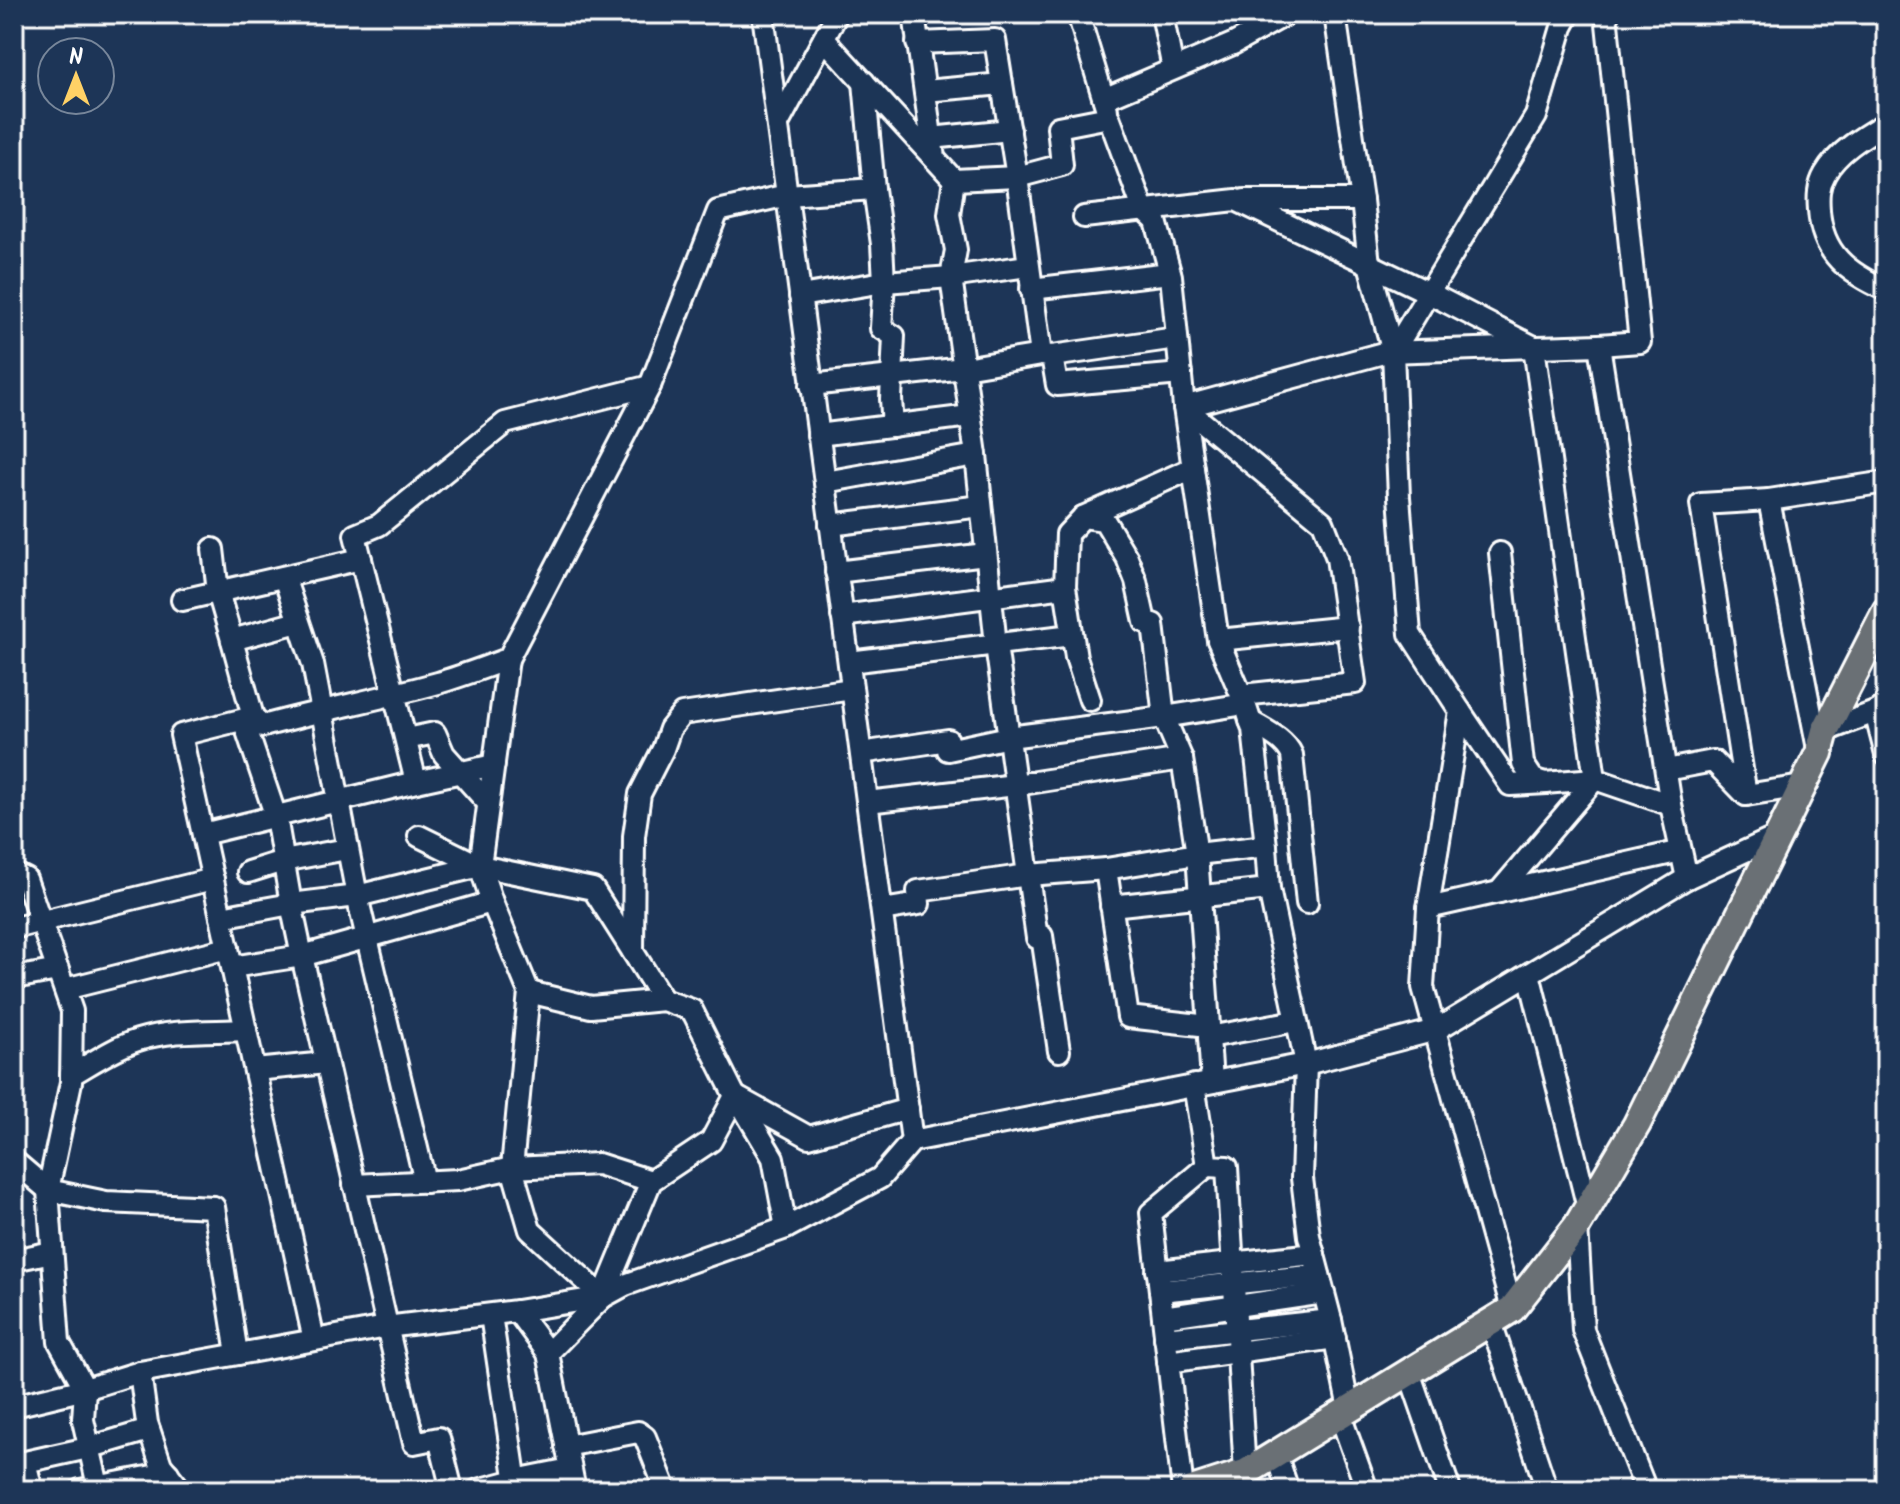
<svg xmlns="http://www.w3.org/2000/svg" width="1900" height="1504" font-family="Kalam,sans-serif">
<style>
.lines{fill:none;stroke-linecap:round;stroke-linejoin:round}
.minor-casing{stroke:#fff;stroke-width:26}
.major-casing{stroke:#fff;stroke-width:32}
.minor{stroke:#1d3557;stroke-width:20}
.major{stroke:#6b7074;stroke-width:26}
</style>
<rect width="100%" height="100%" fill="#1d3557"/>
<filter id="ink" filterUnits="userSpaceOnUse"><feTurbulence type="fractalNoise" baseFrequency=".0125" numOctaves="2"/><feDisplacementMap in="SourceGraphic" scale="16" xChannelSelector="R" yChannelSelector="G"/><feConvolveMatrix kernelMatrix="1 2 1 2 8 2 1 2 1" color-interpolation-filters="sRGB"/></filter>
<g filter="url(#ink)">
<g class="lines">
<g class="minor-casing">
<g id="minor">
<path d="M763,14L912,1141"/>
<path d="M914,14L934,158"/>
<path d="M1078,14L1107,110"/>
<path d="M1162,14L1173,69"/>
<path d="M1335,14L1362,200L1369,264L1393,352L1399,497L1410,634L1460,711L1428,908"/>
<path d="M1606,14L1640,342L1599,345L1671,805L1687,878"/>
<path d="M824,39L954,180L1017,177L1062,165L1058,127L1109,117L1143,209L1156,221L1171,276L1184,407L1218,640L1245,704L1253,729L1266,846L1269,889L1306,1064L1302,1178L1309,1236L1331,1320L1349,1409"/>
<path d="M917,43L995,40L1017,177L1041,355L1052,356L1057,385L1181,374"/>
<path d="M864,82L874,189L882,244L884,282L881,328L894,336L891,399L893,426"/>
<path d="M925,91L1002,84"/>
<path d="M1104,99L1235,43L1287,14"/>
<path d="M1886,123C1864,136 1838,151 1825,174C1818,186 1818,197 1819,210C1822,254 1848,273 1886,290"/>
<path d="M778,124L837,14"/>
<path d="M931,138L1010,130"/>
<path d="M954,180L949,214L956,250L951,277L976,455L996,645L1028,875L1106,869L1128,1017L1209,1026V1037L1296,1021"/>
<path d="M1244,200H1362"/>
<path d="M1084,217L1236,200L1429,293L1534,347L1595,779L1671,805"/>
<path d="M1031,289L1170,273"/>
<path d="M800,296L884,282L951,277L1028,266"/>
<path d="M1393,352L1536,116L1562,27L1569,14"/>
<path d="M1052,356L1176,338"/>
<path d="M811,385L964,368L1041,355"/>
<path d="M1184,407L1323,522L1337,558L1355,683L1242,695"/>
<path d="M1184,407L1387,352L1599,345"/>
<path d="M818,435L970,416"/>
<path d="M825,482L976,455"/>
<path d="M1769,500L1701,504L1746,795L1802,786"/>
<path d="M1083,517L1193,468"/>
<path d="M830,525L981,506"/>
<path d="M213,549L218,592L232,640"/>
<path d="M1500,553L1523,764L1533,779L1544,783L1595,779"/>
<path d="M836,572L986,554"/>
<path d="M284,577L313,664L357,896L425,1182"/>
<path d="M182,600L361,559"/>
<path d="M842,616L1065,587"/>
<path d="M298,622L232,640L253,717L181,735L314,1340"/>
<path d="M1218,640L1348,627"/>
<path d="M849,662L1072,635"/>
<path d="M1090,700L1076,657L1065,587L1067,534L1083,517L1104,520L1127,558L1136,581L1145,622L1153,624L1164,717L1182,759L1197,854L1209,1026"/>
<path d="M1460,711L1510,785L1547,783"/>
<path d="M1875,712L1886,755"/>
<path d="M1250,721C1266,731 1284,738 1292,755L1307,903"/>
<path d="M1825,731L1875,712L1886,706"/>
<path d="M406,739L435,733L444,754L488,803"/>
<path d="M1818,749L1769,500L1886,482"/>
<path d="M861,753L948,740V750L1009,737L1164,717L1245,704"/>
<path d="M494,765L416,782L355,535L379,525L505,423L650,386"/>
<path d="M1666,770L1713,761L1746,795"/>
<path d="M867,802L1016,785L1182,759"/>
<path d="M203,834L416,782"/>
<path d="M419,836L480,866L593,889L633,952"/>
<path d="M1106,869L1197,854L1266,846"/>
<path d="M248,872L283,861L347,849"/>
<path d="M14,873L26,879L72,1011L71,1082L48,1190L59,1342L85,1389L83,1420L98,1486"/>
<path d="M1499,892L1595,779"/>
<path d="M1111,906L1269,889"/>
<path d="M882,910L919,904L918,891L1028,875L1037,938L1042,936L1059,1051"/>
<path d="M221,917L291,904L357,896L480,866"/>
<path d="M14,928L213,879"/>
<path d="M232,967L302,956L492,902"/>
<path d="M1529,974L1588,1208"/>
<path d="M14,978L58,970"/>
<path d="M65,989L228,948"/>
<path d="M529,992L591,1007L663,1000L692,1010L735,1096L711,1141L651,1181L603,1297L548,1353L575,1490"/>
<path d="M663,1000L633,952L634,836L640,794L663,749L670,729L682,714L852,689"/>
<path d="M1209,1037L1212,1082"/>
<path d="M255,1070L326,1063"/>
<path d="M71,1075C92,1063 115,1047 138,1040C172,1029 211,1032 246,1030"/>
<path d="M1194,1085L1207,1166L1227,1167L1245,1473"/>
<path d="M735,1096L809,1137L908,1109"/>
<path d="M738,1099L773,1158L786,1228"/>
<path d="M14,1161L48,1190L106,1202L214,1207L237,1354"/>
<path d="M354,1185L458,1180L512,1168L598,1164L651,1181"/>
<path d="M1577,1226L1583,1330L1646,1490"/>
<path d="M14,1260L52,1252"/>
<path d="M1157,1271L1314,1254"/>
<path d="M1160,1291L1319,1275"/>
<path d="M603,1297L530,1230L512,1168L529,992L492,902L480,866L508,659L650,386L718,211L787,195L874,189"/>
<path d="M1512,1309L1423,987L1428,908L1681,851"/>
<path d="M517,1311L548,1353"/>
<path d="M491,1315L517,1490"/>
<path d="M1163,1317L1324,1293"/>
<path d="M1491,1322L1547,1490"/>
<path d="M1165,1338L1331,1320"/>
<path d="M1168,1362L1335,1338"/>
<path d="M140,1372L147,1423L161,1465L181,1490"/>
<path d="M1409,1372L1450,1490"/>
<path d="M14,1406L85,1389L140,1372L386,1327L517,1311L603,1297L625,1285L786,1228L880,1178L912,1141L1306,1064L1436,1030L1687,878L1778,836"/>
<path d="M1340,1415L1367,1490"/>
<path d="M566,1446L638,1432L645,1437L666,1490"/>
<path d="M1276,1454L1288,1490"/>
<path d="M15,1462H25L32,1490"/>
<path d="M25,1462L88,1448L149,1430"/>
<path d="M80,1490L168,1473L165,1484"/>
<path d="M452,1490L439,1438L414,1443L302,956L291,904L276,817L246,728L253,717L263,726C321,710 380,699 438,683C462,676 485,667 508,659"/>
<path d="M478,1490L515,1480L570,1469"/>
<path d="M1183,1490L1151,1213L1207,1166"/>
</g>
</g>
<g class="major-casing">
<path id="major" d="M1192,1490L1245,1473L1512,1309L1577,1226L1637,1124L1819,753L1825,731L1886,611"/>
</g>
<use href="#minor" class="minor"/>
<use href="#major" class="major"/>
</g>
</g>
<rect width="1900" height="1504" fill="none" stroke="#1d3557" stroke-width="48"/>
<rect x="24" y="24" width="1852" height="1456" fill="none" stroke="#fff" stroke-width="3" filter="url(#ink)"/>
<g transform="translate(76 76)"><circle r="38" fill="#1d3557" stroke="#77869a" stroke-width="2"/>
<path d="M0-6L14 30L0 20L-14 30Z" fill="#ffd166"/>
<text y="-12" font-size="22" font-weight="bold" text-anchor="middle" fill="#ffffff">N</text>
</g>
</svg>
